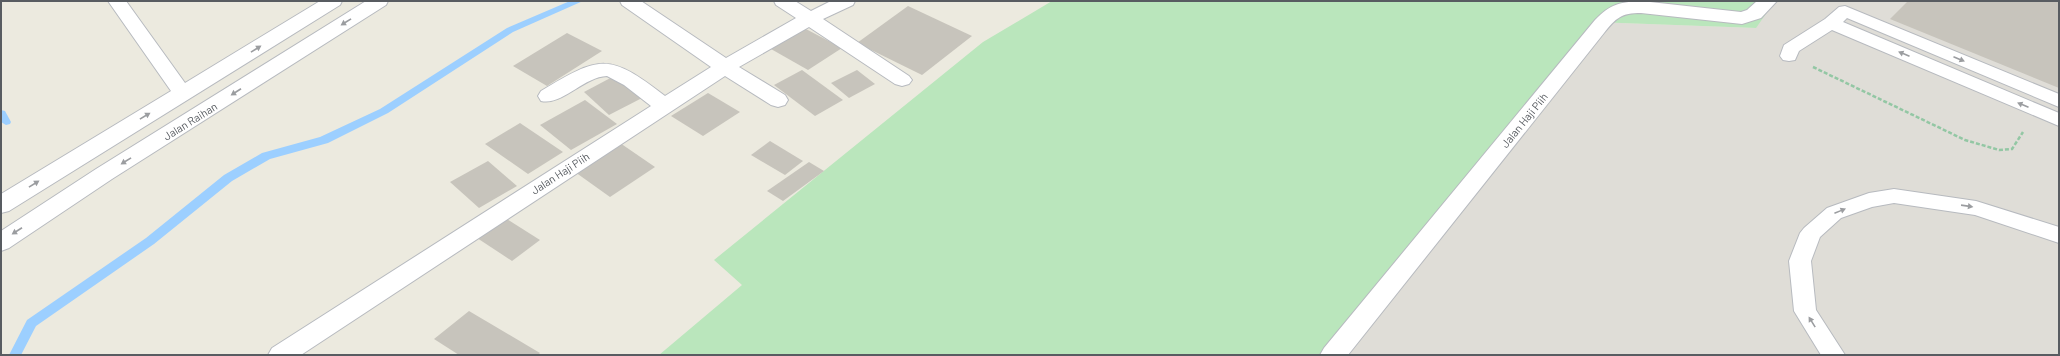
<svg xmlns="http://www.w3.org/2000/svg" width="2060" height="356" font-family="Barlow,sans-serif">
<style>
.industrial{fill:#dfddd7}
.green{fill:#bae6bc}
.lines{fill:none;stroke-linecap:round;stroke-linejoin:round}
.stream{fill:#9ccfff;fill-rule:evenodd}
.building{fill:#c7c4bc}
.lane-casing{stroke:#b7babf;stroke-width:2}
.street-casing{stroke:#b7babf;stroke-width:2}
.path{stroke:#93c7a4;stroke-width:2.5;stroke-dasharray:4 2;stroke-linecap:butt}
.lane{fill:#fff;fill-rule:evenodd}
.street{fill:#fff;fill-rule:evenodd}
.oneway{fill:#9b9da0}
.labels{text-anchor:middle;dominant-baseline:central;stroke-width:3;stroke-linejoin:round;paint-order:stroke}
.street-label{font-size:11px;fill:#585c61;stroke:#fff}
</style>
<rect width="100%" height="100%" fill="#eceadf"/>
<path class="industrial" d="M1775,1H2059V355H1323L1594,22L1755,28Z"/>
<path class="green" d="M1052,1H1775L1756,28L1594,22L1323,355H659L742,285L714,260L983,42Z"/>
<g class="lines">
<g class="stream">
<path d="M570,1H583L513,32L388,113L328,143L270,159L232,181L154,244L36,326L21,355H9L27,320L146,238L224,175L262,153L320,137L380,109L507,28Z"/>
<path d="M1,110L5,111L11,122L10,124L6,125L1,122Z"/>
</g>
</g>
<g class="building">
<path d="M1908,1H2059V88L1890,19Z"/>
<path d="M908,6L972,36L922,75L857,43Z"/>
<path d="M804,28L842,48L808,70L771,49Z"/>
<path d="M567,33L602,51L547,86L513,66Z"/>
<path d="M802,70L843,100L815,116L774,85Z"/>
<path d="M857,70L875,84L849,98L831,83Z"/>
<path d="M616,75L642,98L609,115L584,92Z"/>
<path d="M708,93L740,112L703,136L671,116Z"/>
<path d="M585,100L617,124L571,150L540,125Z"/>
<path d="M520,123L563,152L528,174L485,144Z"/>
<path d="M770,141L803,161L785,175L751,155Z"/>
<path d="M620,143L655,167L610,197L575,172Z"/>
<path d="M488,161L517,186L479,208L450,182Z"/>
<path d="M809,162L824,171L783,201L767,191Z"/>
<path d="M502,216L540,240L512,261L474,236Z"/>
<path d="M469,311L540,353L538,355H459L434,339Z"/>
</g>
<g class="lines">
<g class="lane-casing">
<g id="lane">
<path d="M1845,6L2059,94V107L1847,18L1843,22L2059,113V126L1832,30L1799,51L1795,60L1789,61L1783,60L1780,56L1784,45L1825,19L1839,7Z"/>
<path d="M1894,189L1976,201L2059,227V243L1975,215L1894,203L1872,207L1841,218L1820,237L1811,261L1816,310L1845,355H1821L1794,311L1789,261L1800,233L1804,228L1827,208L1869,193Z"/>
</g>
</g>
<g class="street-casing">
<g id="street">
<path d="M108,1H126L185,83L320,1H342L340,5L9,211L1,213V194L171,91Z"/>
<path d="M366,1H388L386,5L112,179L9,248L1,251V231L96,169Z"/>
<path d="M620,1H641L726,58L796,18L776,5L774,1H795L811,11L831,1H855L853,5L823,19L909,76L912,80L909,84L902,86L895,84L809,27L739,67L785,95L788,100L785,105L778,107L771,105L725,76L301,355H268L272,348L651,106L624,85L607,76C583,77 562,106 541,101L538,96L541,91C601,55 609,53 665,96L711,67L622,5Z"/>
<path d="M1641,1L1741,12L1747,10L1757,1H1777L1761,18L1742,24L1641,13C1621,13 1616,18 1604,33L1348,355H1320L1324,348L1595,20C1610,4 1620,2 1641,1Z"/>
</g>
</g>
<path class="path" d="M1813,67L1965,140L1999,150L2012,149L2023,132"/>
<use href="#lane" class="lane"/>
<use href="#street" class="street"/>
</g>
<defs><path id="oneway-solid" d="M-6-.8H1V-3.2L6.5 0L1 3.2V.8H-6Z"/></defs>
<g class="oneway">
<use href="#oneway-solid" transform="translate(346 22) rotate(148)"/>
<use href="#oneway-solid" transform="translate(256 49) rotate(-32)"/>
<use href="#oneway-solid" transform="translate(1904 54) rotate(-157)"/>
<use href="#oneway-solid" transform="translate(1959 59) rotate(23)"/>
<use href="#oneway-solid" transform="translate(236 92) rotate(147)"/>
<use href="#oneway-solid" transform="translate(2023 105) rotate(-157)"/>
<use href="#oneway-solid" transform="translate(145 116) rotate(-31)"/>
<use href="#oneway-solid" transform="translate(126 161) rotate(148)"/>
<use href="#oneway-solid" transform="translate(34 184) rotate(-32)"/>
<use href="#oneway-solid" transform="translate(1967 206) rotate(8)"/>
<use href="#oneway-solid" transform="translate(1840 211) rotate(-22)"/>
<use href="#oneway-solid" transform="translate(17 231) rotate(147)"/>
<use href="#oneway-solid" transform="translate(1812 322) rotate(-122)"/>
</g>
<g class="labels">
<g class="street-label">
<text transform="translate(1524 120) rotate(-51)">Jalan Haji Piih</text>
<text transform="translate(190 121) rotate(-32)">Jalan Raihan</text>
<text transform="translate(560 173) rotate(-33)">Jalan Haji Piih</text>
</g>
</g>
<rect width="2060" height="356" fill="none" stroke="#585c61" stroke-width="4"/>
</svg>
